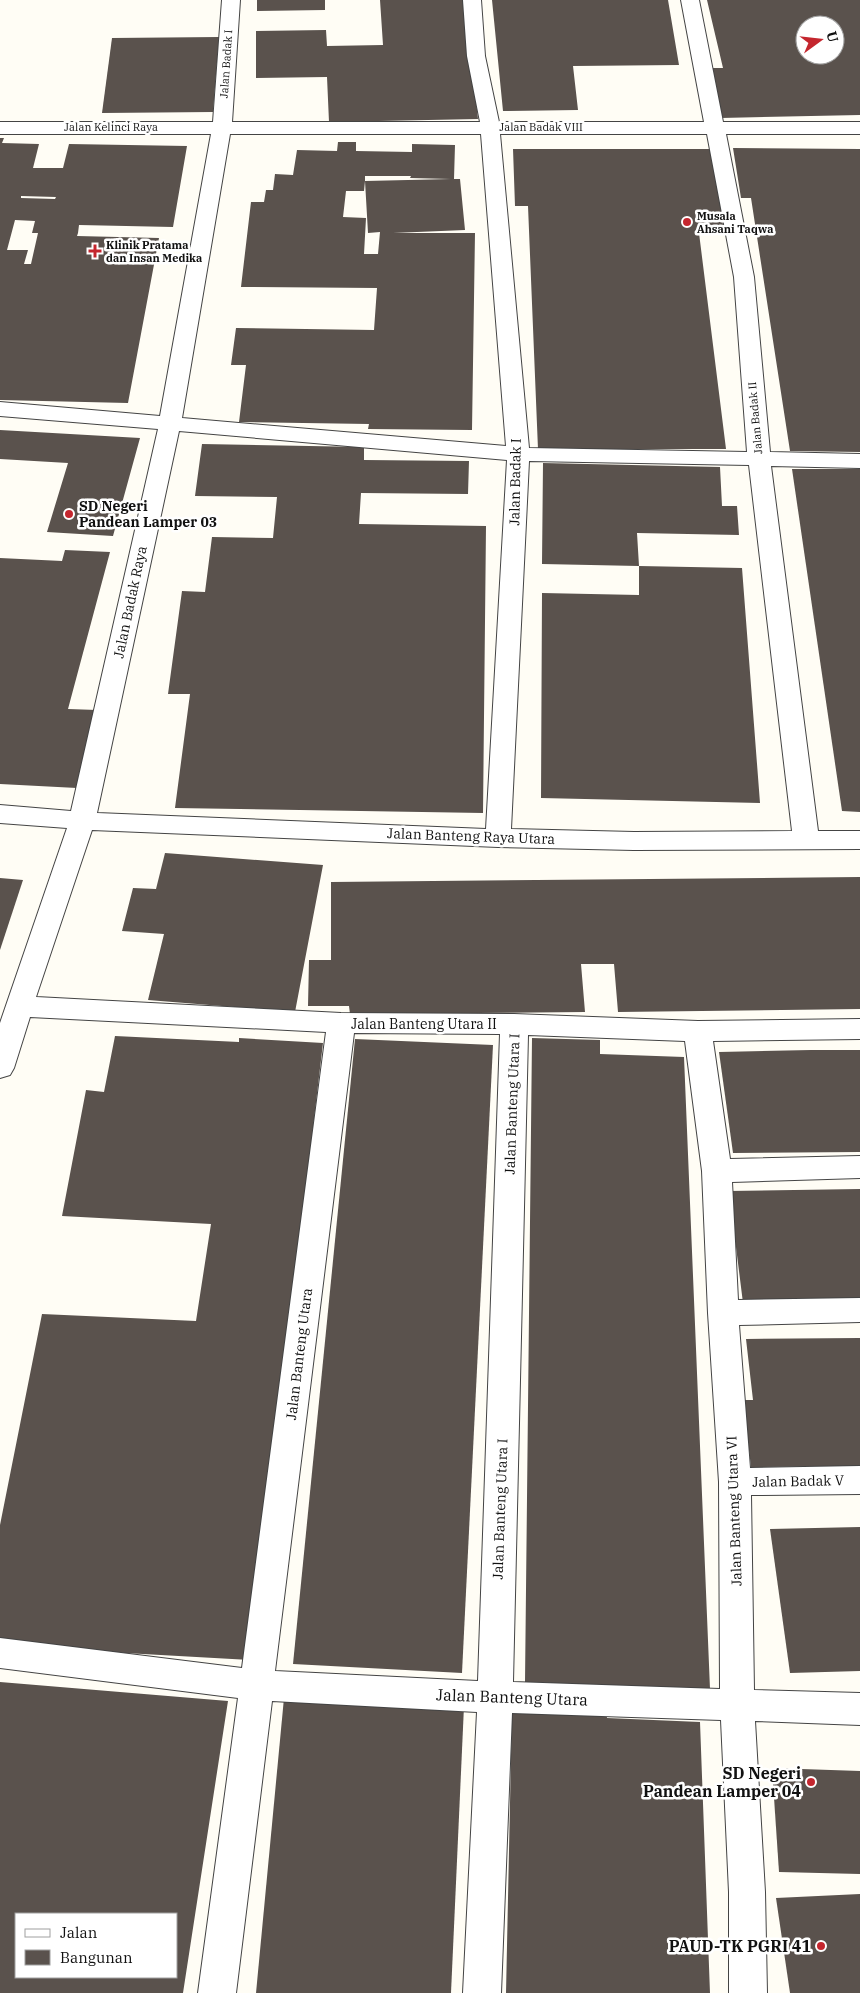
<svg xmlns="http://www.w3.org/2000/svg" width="860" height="1993" font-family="'IBM Plex Serif',serif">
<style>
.building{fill:#5a524d;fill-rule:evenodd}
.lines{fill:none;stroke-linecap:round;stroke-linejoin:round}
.minor-casing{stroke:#444;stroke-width:2}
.minor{fill:#fff;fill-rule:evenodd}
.poi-dot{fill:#c4262e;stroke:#fff;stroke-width:2}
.labels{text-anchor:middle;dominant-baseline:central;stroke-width:5;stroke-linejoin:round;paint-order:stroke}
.far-street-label{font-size:11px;fill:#111;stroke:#fff}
.far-poi-label{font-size:11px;font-weight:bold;fill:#111;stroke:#fff;text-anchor:start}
.street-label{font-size:14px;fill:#111;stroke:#fff}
.poi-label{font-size:14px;font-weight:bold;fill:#111;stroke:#fff;text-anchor:start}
.near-street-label{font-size:16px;fill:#111;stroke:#fff}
.near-poi-label{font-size:16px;font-weight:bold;fill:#111;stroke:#fff;text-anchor:end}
</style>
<rect width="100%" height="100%" fill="#fffdf5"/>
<g class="building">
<path d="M257,0H325V10L257,11Z"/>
<path d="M380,0H465L478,119L329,122L327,77L256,78V31L326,30L327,46L383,45Z"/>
<path d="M492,0H668L679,65L573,66L578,110L503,111Z"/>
<path d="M707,0H860V115L721,118L710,68H723ZM805,25H835V55H805Z"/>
<path d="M219,37L213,112L102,113L112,38Z"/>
<path d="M0,138H4L2,143L39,144L33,168H63L69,144L187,146L173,227L79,225L78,233L77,236L159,238L128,403L0,400ZM21,196L56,197L55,199L21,198ZM15,220L35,221L32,233H38L31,264H24L28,250H7Z"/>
<path d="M338,142H356V151L412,152V144L455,145L454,179H460L465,230L393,233H475L472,430L368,429L369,424L239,422L246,365H231L236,328L374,330L377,288L241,287L251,202H264L266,190H273L275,174L293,175L297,150L337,151ZM365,176H411L410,178L451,179L365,181L368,233L380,232L378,254H364L366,218L343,217L346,191H364L365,181Z"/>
<path d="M733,148L860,149V452L790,451L751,198H741Z"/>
<path d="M513,149H713L724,233H699L726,449H538L528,206H515Z"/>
<path d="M0,430L140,438L113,536L47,532L68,463L0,459Z"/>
<path d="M202,444L364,447V460L469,461L468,494L361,493L359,524L486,526L483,813L175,808L190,694H168L182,591L205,592L212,537L273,538L277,497L195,496Z"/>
<path d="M543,463L720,467L722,506H737L739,535L637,533L639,566L742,568L760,803L541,798L542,593L639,595V566L542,564Z"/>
<path d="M792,469H860V812L842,811Z"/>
<path d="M65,550L110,552L68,709L97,710L77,788L0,784V558L62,561Z"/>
<path d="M165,853L323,865L295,1012L148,1000L164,934L122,931L133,888L156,889Z"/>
<path d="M860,877V1009L618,1012L614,964H581L585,1012L350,1014L349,1006H308L309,960H331V882Z"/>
<path d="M0,878L23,880L0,950Z"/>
<path d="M115,1036L239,1042V1038L323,1043L250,1660L0,1646V1525L42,1314L196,1321L211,1224L62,1216L86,1090L104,1092Z"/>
<path d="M532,1038L600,1040V1054L684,1057L710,1689L525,1682Z"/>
<path d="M355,1039L493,1045L462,1673L293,1664Z"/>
<path d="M811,1050H860V1152L733,1153L719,1052Z"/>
<path d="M860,1189V1301L743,1303L729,1191Z"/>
<path d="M860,1338V1466L751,1467L743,1400H753L746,1339Z"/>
<path d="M860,1527V1671L790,1673L770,1529Z"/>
<path d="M0,1682L228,1701L183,1993H0ZM16,1914H176V1977H16Z"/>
<path d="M284,1698L464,1706L451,1993H256Z"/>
<path d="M512,1708L606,1711L607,1718L700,1722L710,1993H506Z"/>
<path d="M772,1768L860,1771V1874L779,1872Z"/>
<path d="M860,1894V1993H790L776,1898Z"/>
</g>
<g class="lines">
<g class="minor-casing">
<path id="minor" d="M222,0H240L232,122H480L467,56L463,0H481L485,56L499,122H704L681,0H699L723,122H860V134H726L754,277L770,452L860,454V468L771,466L818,831H860V849L634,850L498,847L92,830L36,997L341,1013L514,1014L698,1021L860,1019V1039L713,1041L730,1159L860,1156V1178L732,1182L738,1300L860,1298V1322L739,1325L750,1468L860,1466V1494L751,1495L754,1690L860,1693V1725L755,1721L765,1892L767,1993H729V1892L721,1720L512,1713L501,1993H463L477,1712L272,1701L236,1993H198L238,1698L0,1668V1638L242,1668L326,1032L30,1017L14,1068L10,1075L0,1078V1023L67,828L0,823V805L71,811L158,429L0,416V402L160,416L211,134H0V122H213ZM230,134H481L506,446L182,418ZM500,134H707L734,277L747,452L529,448ZM179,431L507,460L486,829L97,813ZM529,461L749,465L792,831L634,832L511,829ZM354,1033L500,1034L478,1681L275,1671ZM528,1035L685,1041L702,1171L708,1313L719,1482L720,1689L513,1682Z"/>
</g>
<use href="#minor" class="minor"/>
</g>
<g class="poi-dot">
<circle cx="687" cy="222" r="5"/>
<path d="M92.5 243.5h5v5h5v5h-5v5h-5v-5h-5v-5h5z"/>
<circle cx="69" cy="514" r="5"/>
<circle cx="811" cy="1782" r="5"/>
<circle cx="821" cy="1946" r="5"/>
</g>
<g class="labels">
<g class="far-street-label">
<text transform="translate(226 64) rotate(-86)">Jalan Badak I</text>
<text x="111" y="127">Jalan Kelinci Raya</text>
<text x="541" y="127">Jalan Badak VIII</text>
<text transform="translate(755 418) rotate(-95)">Jalan Badak II</text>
</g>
<g class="far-poi-label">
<text x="697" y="216">Musala<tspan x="697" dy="13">Ahsani Taqwa</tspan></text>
<text x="106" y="245">Klinik Pratama<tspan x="106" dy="13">dan Insan Medika</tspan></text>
</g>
<g class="street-label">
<text transform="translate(515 482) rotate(-89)">Jalan Badak I</text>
<text transform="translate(130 602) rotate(-78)">Jalan Badak Raya</text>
<text transform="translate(471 836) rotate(2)">Jalan Banteng Raya Utara</text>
<text x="424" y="1024">Jalan Banteng Utara II</text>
<text transform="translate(512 1104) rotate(-88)">Jalan Banteng Utara I</text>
<text transform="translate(299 1354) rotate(-83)">Jalan Banteng Utara</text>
<text transform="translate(798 1481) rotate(-1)">Jalan Badak V</text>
<text transform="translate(500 1509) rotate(-88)">Jalan Banteng Utara I</text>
<text transform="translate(734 1511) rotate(-92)">Jalan Banteng Utara VI</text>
</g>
<g class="poi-label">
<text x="79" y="506">SD Negeri<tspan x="79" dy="16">Pandean Lamper 03</tspan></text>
</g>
<g class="near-street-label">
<text transform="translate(512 1697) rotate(2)">Jalan Banteng Utara</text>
</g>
<g class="near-poi-label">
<text x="801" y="1773">SD Negeri<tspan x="801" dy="18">Pandean Lamper 04</tspan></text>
<text x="811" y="1946">PAUD-TK PGRI 41</text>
</g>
</g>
<rect x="15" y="1913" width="162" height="65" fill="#ffffff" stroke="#a0a0a0"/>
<rect x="25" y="1929" width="25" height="8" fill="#ffffff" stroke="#a0a0a0"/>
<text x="60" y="1938" font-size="15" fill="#111111">Jalan</text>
<rect x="25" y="1950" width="25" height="15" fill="#5a524d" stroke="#a0a0a0"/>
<text x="60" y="1963" font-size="15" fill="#111111">Bangunan</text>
<g transform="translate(820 40) rotate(75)"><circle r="24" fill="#ffffff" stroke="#a0a0a0"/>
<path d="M0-4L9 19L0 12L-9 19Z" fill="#c4262e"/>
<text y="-8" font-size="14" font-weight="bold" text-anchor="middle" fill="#111111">U</text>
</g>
</svg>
